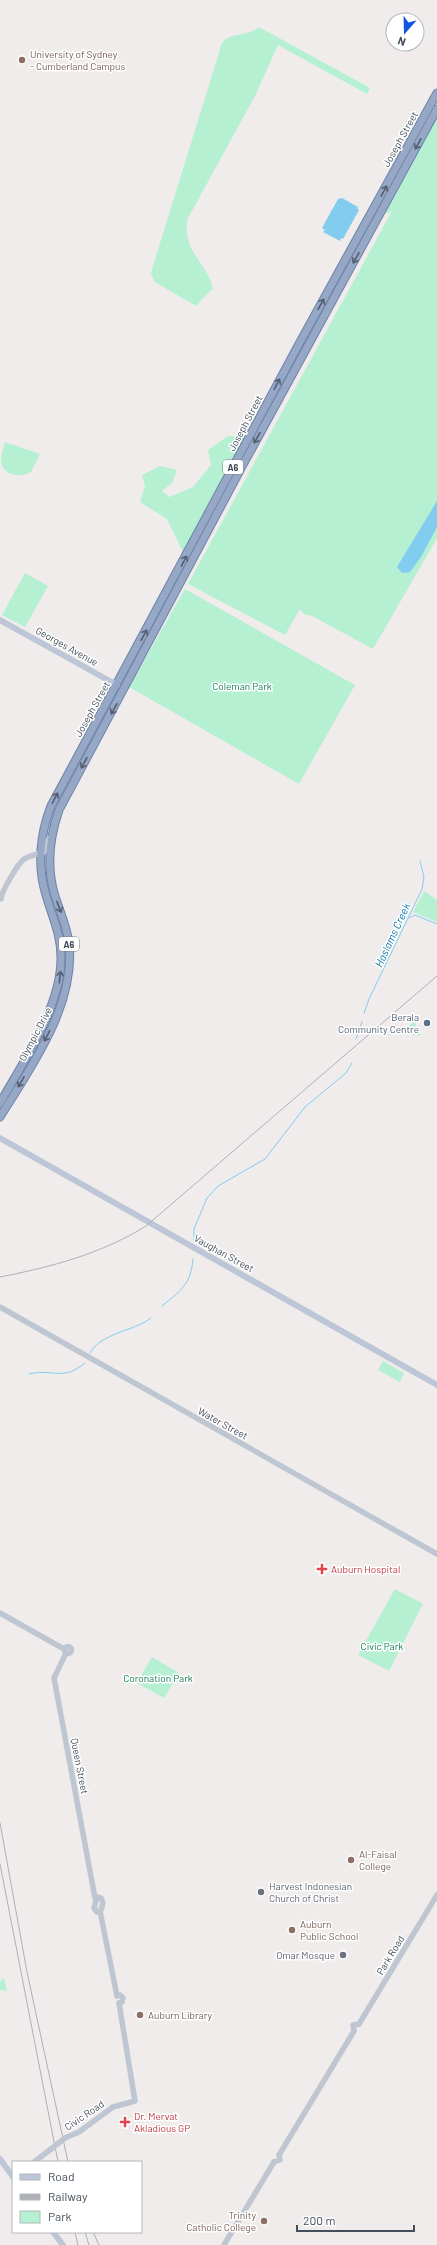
<svg xmlns="http://www.w3.org/2000/svg" width="437" height="2245" font-family="Barlow,sans-serif">
<style>
.green{fill:#b6f0d3}
.water{fill:#81ccef}
.lines{fill:none;stroke-linecap:round;stroke-linejoin:round}
.stream{stroke:#81ccef;stroke-width:1}
.trunk-casing{stroke:#6c83a9;stroke-width:9}
.tertiary{stroke:#bec6d2;stroke-width:5.5}
.secondary{stroke:#bdc6d6;stroke-width:6}
.trunk{stroke:#96a8c6;stroke-width:7}
.rail{stroke:#aeb0b7;stroke-width:1}
.tertiary-bridge{stroke:#bec6d2;stroke-width:5.5}
.oneway{stroke:#545f70}
.education-dot{fill:#8d6e63;stroke:#fff;stroke-width:1.5}
.service-dot{fill:#5c6f8a;stroke:#fff;stroke-width:1.5}
.health-dot{fill:#e0444e;stroke:#fff;stroke-width:1.5}
.worship-dot{fill:#6b7280;stroke:#fff;stroke-width:1.5}
.labels{text-anchor:middle;dominant-baseline:central;stroke-width:3;stroke-linejoin:round;paint-order:stroke}
.shield{fill:#fff;stroke:#7c828c;stroke-width:1}
.shield-label{font-size:9px;font-weight:bold;fill:#444d5a}
.education-label{font-size:10px;fill:#785e54;stroke:#fff;text-anchor:start}
.street-label{font-size:10px;fill:#444d5a;stroke:#fff}
.park-label{font-size:10px;fill:#127d53;stroke:#fff}
.service-label{font-size:10px;fill:#4e5e75;stroke:#fff;text-anchor:end}
.health-label{font-size:10px;fill:#be3a42;stroke:#fff;text-anchor:start}
.worship-label{font-size:10px;fill:#5b616d;stroke:#fff;text-anchor:start}
.water-label{font-size:11px;font-style:italic;fill:#0676aa;stroke:#fff}
</style>
<rect width="100%" height="100%" fill="#efeceb"/>
<g class="green">
<path d="M259,27L370,88L367,94L278,45L255,96L188,218C181,250 206,261 213,288L196,306L155,282L151,274L152,269L222,43C230,32 248,37 259,27Z"/>
<path d="M437,113V538L373,649L312,616L304,614L300,609L285,635L188,584L392,211L386,214L385,212Z"/>
<path d="M228,436H246L183,552L167,519L140,502L145,487L142,475L160,466L177,470L172,483L162,491L169,497L193,487L211,465L208,450Z"/>
<path d="M5,442L40,454L31,472C21,478 2,476 1,461C1,454 3,448 5,442Z"/>
<path d="M25,573L48,586L25,627L2,615Z"/>
<path d="M185,589L355,685L299,784L129,687Z"/>
<path d="M424,891L437,900V922L413,912Z"/>
<path d="M414,1021L421,1036L403,1032Z"/>
<path d="M383,1361L404,1373L400,1382L378,1370Z"/>
<path d="M395,1589L423,1604L389,1671L358,1655Z"/>
<path d="M152,1657L179,1673L164,1698L137,1683Z"/>
<path d="M4,1978L7,1991L0,1990V1981Z"/>
</g>
<g class="water">
<path d="M342,198L358,207L357,208L359,210L343,239L341,238L340,241L323,232L325,230L322,228L338,199Z"/>
<path d="M437,501V527L421,557L410,572L402,573L397,567Z"/>
</g>
<g class="lines">
<g class="stream">
<path d="M409,918L415,915L437,924"/>
<path d="M364,1013L369,999L422,889L424,877L420,861"/>
<path d="M356,1039L362,1022"/>
<path d="M194,1241V1229L207,1198L218,1186L265,1159L305,1107L346,1073L352,1063"/>
<path d="M162,1306C180,1291 191,1285 193,1259"/>
<path d="M90,1353C102,1332 133,1332 151,1318"/>
<path d="M29,1374C54,1368 62,1382 85,1363"/>
</g>
<g class="trunk-casing">
<g id="trunk">
<path d="M0,1103C24,1061 62,1005 61,957C61,934 52,916 46,895C37,866 40,834 51,806L299,344L437,93"/>
<path d="M0,1117C31,1067 76,1005 69,943C67,927 60,912 55,896C46,867 49,839 59,810L245,461L437,109"/>
</g>
</g>
<g class="tertiary">
<path d="M1,899C1,892 18,864 23,860C29,855 37,855 44,852L47,841L51,837"/>
<path d="M0,1307L437,1554"/>
<path d="M0,1613L64,1649"/>
<circle cx="68" cy="1650" r="3.5"/>
<path d="M66,1653L54,1678L95,1898"/>
<path d="M97,1897L101,1898L103,1903L101,1910L97,1912L94,1908Z"/>
<path d="M100,1911L117,1996"/>
<path d="M117,1996L120,1995L123,1998L122,2002L119,2003"/>
<path d="M359,2024L437,1895"/>
<path d="M354,2031L353,2025L359,2024"/>
<path d="M65,2138L79,2132L113,2107L135,2101L119,2003"/>
<path d="M279,2155L354,2031"/>
<path d="M34,2162L51,2149"/>
<path d="M274,2162L280,2160L279,2155"/>
<path d="M224,2245L274,2162"/>
</g>
<g class="secondary">
<path d="M0,620L117,685"/>
<path d="M0,1138L437,1385"/>
<path d="M0,2159L13,2177"/>
<path d="M53,2232L63,2245"/>
</g>
<use href="#trunk" class="trunk"/>
<g class="rail">
<path d="M0,1277C51,1267 101,1254 146,1226L437,976"/>
<path d="M0,1823L27,1972L68,2162"/>
<path d="M0,1864L58,2162"/>
<path d="M75,2232L78,2245"/>
<path d="M85,2232L89,2245"/>
<path d="M93,2232L99,2245"/>
</g>
<path class="tertiary-bridge" d="M51,2149L65,2138"/>
</g>
<defs><path id="oneway-shaft" d="M-6 0H5M1.5-3L5.5 0L1.5 3" fill="none" stroke-width="1.6" stroke-linecap="round" stroke-linejoin="round"/></defs>
<g class="oneway">
<use href="#oneway-shaft" transform="translate(418 144) rotate(119)"/>
<use href="#oneway-shaft" transform="translate(384 191) rotate(-61)"/>
<use href="#oneway-shaft" transform="translate(356 258) rotate(119)"/>
<use href="#oneway-shaft" transform="translate(321 304) rotate(-61)"/>
<use href="#oneway-shaft" transform="translate(277 384) rotate(-62)"/>
<use href="#oneway-shaft" transform="translate(257 438) rotate(119)"/>
<use href="#oneway-shaft" transform="translate(184 561) rotate(-63)"/>
<use href="#oneway-shaft" transform="translate(144 635) rotate(-61)"/>
<use href="#oneway-shaft" transform="translate(114 709) rotate(119)"/>
<use href="#oneway-shaft" transform="translate(84 763) rotate(119)"/>
<use href="#oneway-shaft" transform="translate(55 798) rotate(-63)"/>
<use href="#oneway-shaft" transform="translate(59 907) rotate(70)"/>
<use href="#oneway-shaft" transform="translate(60 977) rotate(-83)"/>
<use href="#oneway-shaft" transform="translate(47 1036) rotate(118)"/>
<use href="#oneway-shaft" transform="translate(21 1082) rotate(120)"/>
</g>
<g class="education-dot">
<circle cx="22" cy="60" r="4"/>
<circle cx="351" cy="1860" r="4"/>
<circle cx="292" cy="1930" r="4"/>
<circle cx="140" cy="2015" r="4"/>
<circle cx="264" cy="2221" r="4"/>
</g>
<circle class="service-dot" cx="427" cy="1023" r="4"/>
<g class="health-dot">
<path d="M320 1563h4v4h4v4h-4v4h-4v-4h-4v-4h4z"/>
<path d="M123 2116h4v4h4v4h-4v4h-4v-4h-4v-4h4z"/>
</g>
<g class="worship-dot">
<circle cx="261" cy="1892" r="4"/>
<circle cx="343" cy="1955" r="4"/>
</g>
<g class="labels">
<g class="shield">
<rect x="223" y="460" width="20" height="14" rx="3"/>
<rect x="59" y="937" width="20" height="14" rx="3"/>
</g>
<g class="shield-label">
<text x="233" y="467">A6</text>
<text x="69" y="944">A6</text>
</g>
<g class="education-label">
<text x="30" y="54">University of Sydney<tspan x="30" dy="12">- Cumberland Campus</tspan></text>
<text x="359" y="1854">Al-Faisal<tspan x="359" dy="12">College</tspan></text>
<text x="300" y="1924">Auburn<tspan x="300" dy="12">Public School</tspan></text>
<text x="148" y="2015">Auburn Library</text>
<text x="256" y="2215" text-anchor="end">Trinity<tspan x="256" dy="12">Catholic College</tspan></text>
</g>
<g class="street-label">
<text transform="translate(400 139) rotate(-61)">Joseph Street</text>
<text transform="translate(245 423) rotate(-62)">Joseph Street</text>
<text transform="translate(67 646) rotate(29)">Georges Avenue</text>
<text transform="translate(92 709) rotate(-61)">Joseph Street</text>
<text transform="translate(35 1034) rotate(-62)">Olympic Drive</text>
<text transform="translate(224 1253) rotate(29)">Vaughan Street</text>
<text transform="translate(223 1423) rotate(29)">Water Street</text>
<text transform="translate(80 1766) rotate(79)">Queen Street</text>
<text transform="translate(390 1955) rotate(-59)">Park Road</text>
<text transform="translate(84 2115) rotate(-34)">Civic Road</text>
</g>
<g class="park-label">
<text x="242" y="686">Coleman Park</text>
<text x="382" y="1646">Civic Park</text>
<text x="158" y="1678">Coronation Park</text>
</g>
<g class="service-label">
<text x="419" y="1017">Berala<tspan x="419" dy="12">Community Centre</tspan></text>
</g>
<g class="health-label">
<text x="331" y="1569">Auburn Hospital</text>
<text x="134" y="2116">Dr. Mervat<tspan x="134" dy="12">Akladious GP</tspan></text>
</g>
<g class="worship-label">
<text x="269" y="1886">Harvest Indonesian<tspan x="269" dy="12">Church of Christ</tspan></text>
<text x="335" y="1955" text-anchor="end">Omar Mosque</text>
</g>
<g class="water-label">
<text transform="translate(392 935) rotate(-65)">Haslams Creek</text>
</g>
</g>
<rect x="12" y="2161" width="130" height="72" fill="#ffffff" stroke="#b4b8bd"/>
<rect x="20" y="2174" width="20" height="6" fill="#bdc6d6" stroke="#b4b8bd"/>
<text x="48" y="2181" font-size="12" fill="#444d5a">Road</text>
<rect x="20" y="2194" width="20" height="6" fill="#aeb0b7" stroke="#b4b8bd"/>
<text x="48" y="2201" font-size="12" fill="#444d5a">Railway</text>
<rect x="20" y="2211" width="20" height="12" fill="#b6f0d3" stroke="#b4b8bd"/>
<text x="48" y="2221" font-size="12" fill="#444d5a">Park</text>
<g transform="translate(405 32) rotate(200)"><circle r="19" fill="#ffffff" stroke="#b4b8bd"/>
<path d="M0-3L7 15L0 10L-7 15Z" fill="#1156e3"/>
<text y="-6" font-size="11" font-weight="bold" text-anchor="middle" fill="#444d5a">N</text>
</g>
<path d="M297 2225v6h117v-6" fill="none" stroke="#444d5a" stroke-width="2"/>
<text x="303" y="2225" font-size="12" fill="#444d5a" stroke="#ffffff" stroke-width="3" paint-order="stroke">200 m</text>
</svg>
